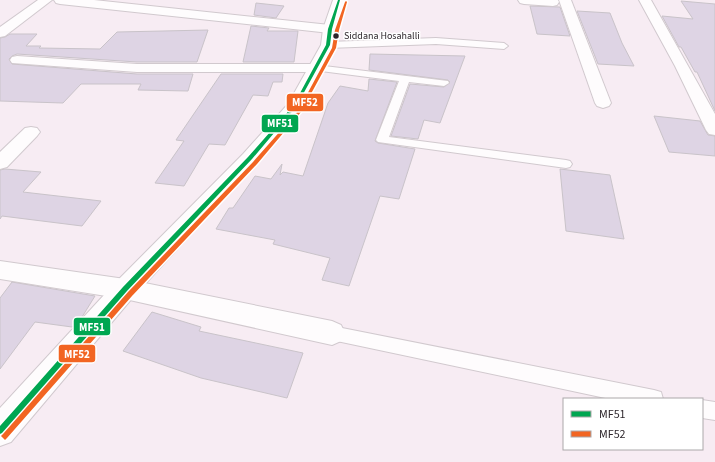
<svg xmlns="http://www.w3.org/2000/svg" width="715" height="462" font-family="'Source Sans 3',sans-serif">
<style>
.building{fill:#ded4e4;stroke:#c9c3c9}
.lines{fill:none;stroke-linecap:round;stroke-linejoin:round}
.lane-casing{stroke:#d1c9ce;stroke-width:2}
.street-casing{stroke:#d1c9ce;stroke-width:2}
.secondary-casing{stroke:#d1c9ce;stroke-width:2}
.lane{fill:#fefcfd;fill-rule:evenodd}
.street{fill:#fefcfd;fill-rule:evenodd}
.secondary{fill:#fefcfd;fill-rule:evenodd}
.bus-1-casing{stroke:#fff;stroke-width:3}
.bus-2-casing{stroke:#fff;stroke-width:3}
.bus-1{fill:#00a651;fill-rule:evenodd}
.bus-2{fill:#f26522;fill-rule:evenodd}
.bus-dot{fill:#2d262b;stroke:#fff;stroke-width:1.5}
.labels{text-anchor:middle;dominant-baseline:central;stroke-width:3;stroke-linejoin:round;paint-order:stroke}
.far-bus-label{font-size:10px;fill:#2d262b;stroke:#fff;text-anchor:start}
.line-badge{stroke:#fff;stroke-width:1.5}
.badge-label{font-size:11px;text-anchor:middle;font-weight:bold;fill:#fff}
</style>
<rect width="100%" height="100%" fill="#f7ecf3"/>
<g class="building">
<path d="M681,1L715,4V111L697,72H695L681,47H679L662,16L693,19Z"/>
<path d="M256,3L284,6L276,18L254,15Z"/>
<path d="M530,6L560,7L570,36L537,34Z"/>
<path d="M577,11L610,13L622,43L634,66L598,64Z"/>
<path d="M251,26L269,28L267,31H298L294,62H243Z"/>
<path d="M208,30L197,62H137L17,54L12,56L9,59L12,64L137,74H193L188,91L138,90L141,84H81L63,103L0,101V38L5,37L10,34H37L26,46H41L39,48L100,49L117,32Z"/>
<path d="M370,54L465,56L440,123L424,120L418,139L391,136L410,84L444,87L450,82L448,80L369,70Z"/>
<path d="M221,74H283L282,82H273L268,96L253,95L225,145L209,144L184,186L155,183L184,141L176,140Z"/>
<path d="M369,79L397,82L375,141L378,143L415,149L399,199L380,196L349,286L322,280L330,258L273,244L275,240L216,229L229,208H233L255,176L271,179L282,164L280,175L283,172L303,176L328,103L340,86L368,91Z"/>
<path d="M654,116L700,121L708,135L715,136V156L669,152Z"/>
<path d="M5,169L41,172L23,192L101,201L82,226L2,216L0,219V170Z"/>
<path d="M560,169L610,175L624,239L566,231Z"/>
<path d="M12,282L95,296L82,317L72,327L35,322L0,369V298Z"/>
<path d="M152,312L201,327L199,331L303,353L287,398L201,378L123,351Z"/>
</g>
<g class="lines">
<g class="lane-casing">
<g id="lane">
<path d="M436,38L504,43L508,46L504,49L436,44L328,48L324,45L328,42Z"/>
<path d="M316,65L448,81L449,83L444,86L409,82L389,137L566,160L570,161L572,164L570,167L566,168L378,142L376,140L399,81L313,70L311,68Z"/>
<path d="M332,326L654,390L661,392L663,399H610L332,340L326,338L324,333L326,328Z"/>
<path d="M702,400L715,402V420L702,418Z"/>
</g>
</g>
<g class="street-casing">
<g id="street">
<path d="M38,0H52L5,36L0,37V27Z"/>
<path d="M54,0H94L330,25L335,26L337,29L335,32L330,33L60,4L56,3Z"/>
<path d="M518,0H558L559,2L557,5L553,6L524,4L520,3Z"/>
<path d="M559,0H571L611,103L609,106L603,108L597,106L595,103Z"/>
<path d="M639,0H651L715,114V135L709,134L706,130L675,66Z"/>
<path d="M17,56L137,64H316L321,65L323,68L321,71L316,72H137L12,63L10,60L12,57Z"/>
<path d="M31,127L37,128L40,132L37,136L7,167L0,169V152L25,128Z"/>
<path d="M0,261L125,279L332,321L341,325L345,333L341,341L332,345L125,299L0,279Z"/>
</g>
</g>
<g class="secondary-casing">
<path id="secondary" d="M333,0H345L337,29L335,45L301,110L257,162L134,296L11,442L0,446V408L116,282L243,154L288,104L321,45L323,29Z"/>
</g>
<use href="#lane" class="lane"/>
<use href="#street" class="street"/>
<use href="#secondary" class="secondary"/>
<g class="bus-1-casing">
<path id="bus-1" d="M338,0H340L332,29L330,45L296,107L252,159L127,291L2,433L0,434V426L123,287L248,157L293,106L326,45L328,29Z"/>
</g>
<g class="bus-2-casing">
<path id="bus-2" d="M346,1L347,2L339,30L336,48L301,112L257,164L132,296L7,438L5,440L1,436L3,434L128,292L253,162L298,111L332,48L335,30L345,2Z"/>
</g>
<use href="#bus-1" class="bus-1"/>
<use href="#bus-2" class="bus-2"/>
</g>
<circle class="bus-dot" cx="336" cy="36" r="3.5"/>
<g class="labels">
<g class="far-bus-label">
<text x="344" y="36">Siddana Hosahalli</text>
</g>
</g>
<g class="line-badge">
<rect x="286" y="93" width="38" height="19" rx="4" fill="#f26522"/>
<rect x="261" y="114" width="38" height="19" rx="4" fill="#00a651"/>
<rect x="73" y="317" width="38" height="19" rx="4" fill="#00a651"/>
<rect x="58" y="344" width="38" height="19" rx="4" fill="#f26522"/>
</g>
<g class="badge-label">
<text x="305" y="106">MF52</text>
<text x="280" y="127">MF51</text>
<text x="92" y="331">MF51</text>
<text x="77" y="358">MF52</text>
</g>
<rect x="563" y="398" width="140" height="52" fill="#ffffff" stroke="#aba8aa"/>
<rect x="571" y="411" width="20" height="6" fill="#00a651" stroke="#aba8aa"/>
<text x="599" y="418" font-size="12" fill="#2d262b">MF51</text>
<rect x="571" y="431" width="20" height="6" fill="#f26522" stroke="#aba8aa"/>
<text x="599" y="438" font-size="12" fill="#2d262b">MF52</text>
</svg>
